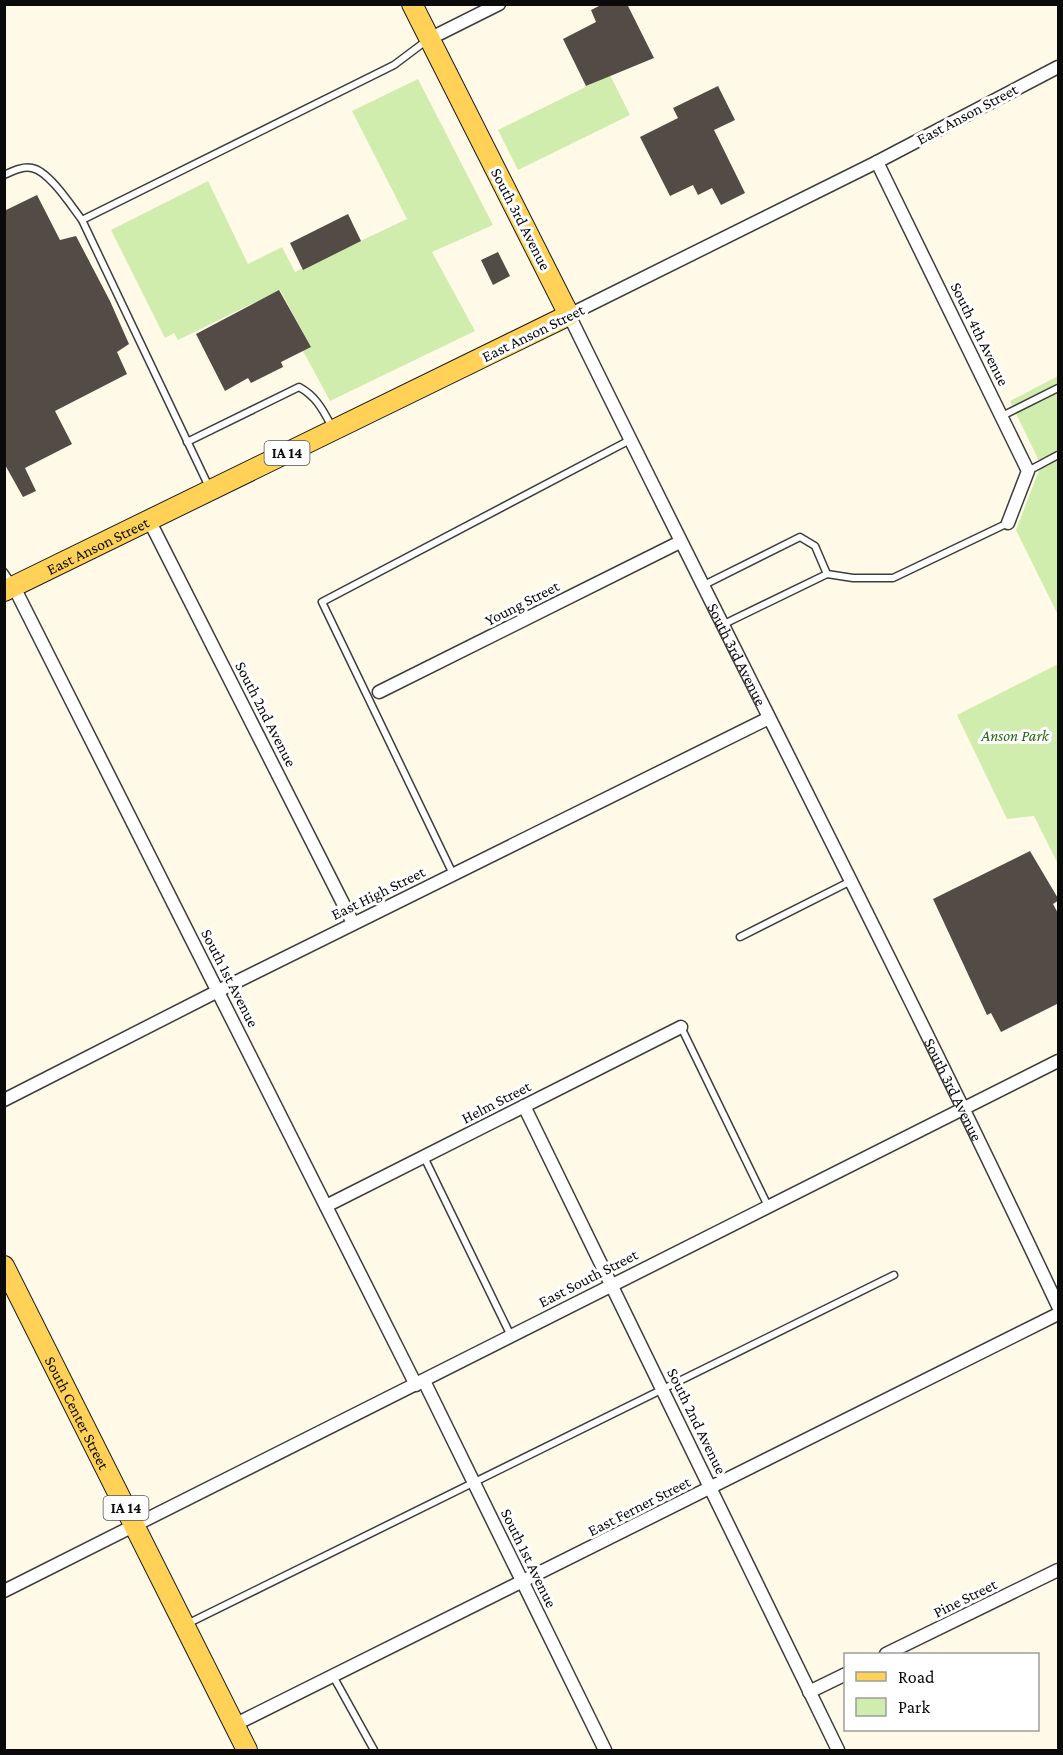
<svg xmlns="http://www.w3.org/2000/svg" width="1063" height="1755" font-family="'Crimson Pro',serif">
<style>
.green{fill:#d0edad}
.building{fill:#544b46}
.lines{fill:none;stroke-linecap:round;stroke-linejoin:round}
.lane-casing{stroke:#3d3d3d;stroke-width:9}
.street-casing{stroke:#3d3d3d;stroke-width:15}
.primary-casing{stroke:#1b1b1b;stroke-width:22}
.lane{stroke:#fff;stroke-width:6}
.street{stroke:#fff;stroke-width:12}
.primary{stroke:#ffd257;stroke-width:20}
.labels{text-anchor:middle;dominant-baseline:central;stroke-width:6;stroke-linejoin:round;paint-order:stroke}
.shield{fill:#fff;stroke:#545454;stroke-width:1.5}
.shield-label{font-size:15px;font-weight:bold;fill:#0a0a0a}
.street-label{font-size:16px;fill:#0a0a0a;stroke:#fff}
.park-label{font-size:16px;font-style:italic;fill:#286715;stroke:#fff}
</style>
<rect width="100%" height="100%" fill="#fffae7"/>
<g class="green">
<path d="M610,75L630,115L518,170L498,130Z"/>
<path d="M418,79L493,225L432,252L475,331L330,401L303,351L311,347L280,290L178,340L174,333L165,338L111,230L208,181L248,264L282,247L295,272L407,219L352,111Z"/>
<path d="M1058,376V615L1016,530L1041,465L1010,401Z"/>
<path d="M1058,664V864L1034,816L1007,819L957,715Z"/>
</g>
<g class="building">
<path d="M603,4H627L654,58L586,86L563,39L596,22L591,10Z"/>
<path d="M718,86L735,120L714,130L745,193L721,205L712,188L698,195L693,185L670,196L640,137L678,118L673,108Z"/>
<path d="M37,195L60,240L76,236L110,301L129,344L117,352L127,374L55,411L72,444L25,468L36,491L23,497L4,463V211Z"/>
<path d="M348,214L361,241L303,270L290,243Z"/>
<path d="M498,252L510,276L493,285L481,260Z"/>
<path d="M279,290L311,347L281,362L283,367L251,383L248,378L225,391L196,334Z"/>
<path d="M1030,851L1059,900L1053,904L1059,915V1003L1001,1032L991,1013L987,1015L933,899Z"/>
</g>
<g class="lines">
<g class="lane-casing">
<g id="lane">
<path d="M4,175C13,171 23,166 32,168C49,171 72,207 82,220"/>
<path d="M1002,416L1058,388"/>
<path d="M187,442L299,387C316,396 323,410 332,427"/>
<path d="M1028,471L1058,455"/>
<path d="M210,489L82,220L394,65L426,41"/>
<path d="M4,572L12,584"/>
<path d="M702,586L800,537L815,546L827,574"/>
<path d="M722,625L827,574L853,578H893L1008,523"/>
<path d="M453,874L322,602L630,440"/>
<path d="M740,937L851,881"/>
<path d="M681,1027L768,1206"/>
<path d="M424,1157L511,1336"/>
<path d="M187,1624L894,1275"/>
<path d="M333,1676L374,1750"/>
</g>
</g>
<g class="street-casing">
<g id="street">
<path d="M429,39L499,4"/>
<path id="s1" d="M1058,67L877,162L569,315C731,646 901,973 1058,1306"/>
<path d="M877,162L1028,471L1008,523"/>
<path d="M149,520L353,923"/>
<path d="M14,587L416,1385"/>
<path d="M379,692L680,542"/>
<path d="M4,1100L218,991L769,718"/>
<path d="M524,1106L838,1750"/>
<path d="M326,1206L681,1027"/>
<path d="M424,1381L605,1750"/>
<path d="M4,1591L1058,1061"/>
<path d="M886,1654L1058,1570"/>
<path d="M809,1692L846,1674"/>
<path d="M234,1725L1058,1314"/>
</g>
</g>
<g class="primary-casing">
<g id="primary">
<path id="s2" d="M4,591L569,315L412,4"/>
<path id="s3" d="M4,1266L247,1750"/>
</g>
</g>
<use href="#lane" class="lane"/>
<use href="#street" class="street"/>
<use href="#primary" class="primary"/>
</g>
<g class="labels">
<g class="shield">
<rect x="264.5" y="441" width="45" height="24" rx="4.5"/>
<rect x="103.5" y="1496" width="45" height="24" rx="4.5"/>
</g>
<g class="shield-label">
<text x="287" y="453">IA 14</text>
<text x="126" y="1508">IA 14</text>
</g>
<g class="street-label">
<text transform="translate(967 114) rotate(-28)">East Anson Street</text>
<text transform="translate(521 219) rotate(63)">South 3rd Avenue</text>
<text transform="translate(533 333) rotate(-26)">East Anson Street</text>
<text transform="translate(980 334) rotate(64)">South 4th Avenue</text>
<text stroke="none"><textPath href="#s2" startOffset="104">East Anson Street</textPath></text>
<text transform="translate(522 603) rotate(-27)">Young Street</text>
<text stroke="none"><textPath href="#s1" startOffset="927">South 3rd Avenue</textPath></text>
<text transform="translate(266 714) rotate(63)">South 2nd Avenue</text>
<text transform="translate(378 893) rotate(-26)">East High Street</text>
<text transform="translate(230 978) rotate(63)">South 1st Avenue</text>
<text stroke="none"><textPath href="#s1" startOffset="1413">South 3rd Avenue</textPath></text>
<text transform="translate(496 1102) rotate(-27)">Helm Street</text>
<text transform="translate(588 1278) rotate(-27)">East South Street</text>
<text stroke="none"><textPath href="#s3" startOffset="164">South Center Street</textPath></text>
<text transform="translate(697 1421) rotate(64)">South 2nd Avenue</text>
<text transform="translate(639 1506) rotate(-27)">East Ferner Street</text>
<text transform="translate(529 1558) rotate(64)">South 1st Avenue</text>
<text transform="translate(965 1598) rotate(-26)">Pine Street</text>
</g>
<g class="park-label">
<text x="1015" y="735">Anson Park</text>
</g>
</g>
<rect width="1063" height="1755" fill="none" stroke="#0a0a0a" stroke-width="12"/>
<rect x="844" y="1653" width="195" height="78" fill="#ffffff" stroke="#9d9d9d" stroke-width="1.5"/>
<rect x="856" y="1672" width="30" height="9" fill="#ffd257" stroke="#9d9d9d" stroke-width="1.5"/>
<text x="898" y="1683" font-size="18" fill="#0a0a0a">Road</text>
<rect x="856" y="1698" width="30" height="18" fill="#d0edad" stroke="#9d9d9d" stroke-width="1.5"/>
<text x="898" y="1713" font-size="18" fill="#0a0a0a">Park</text>
</svg>
